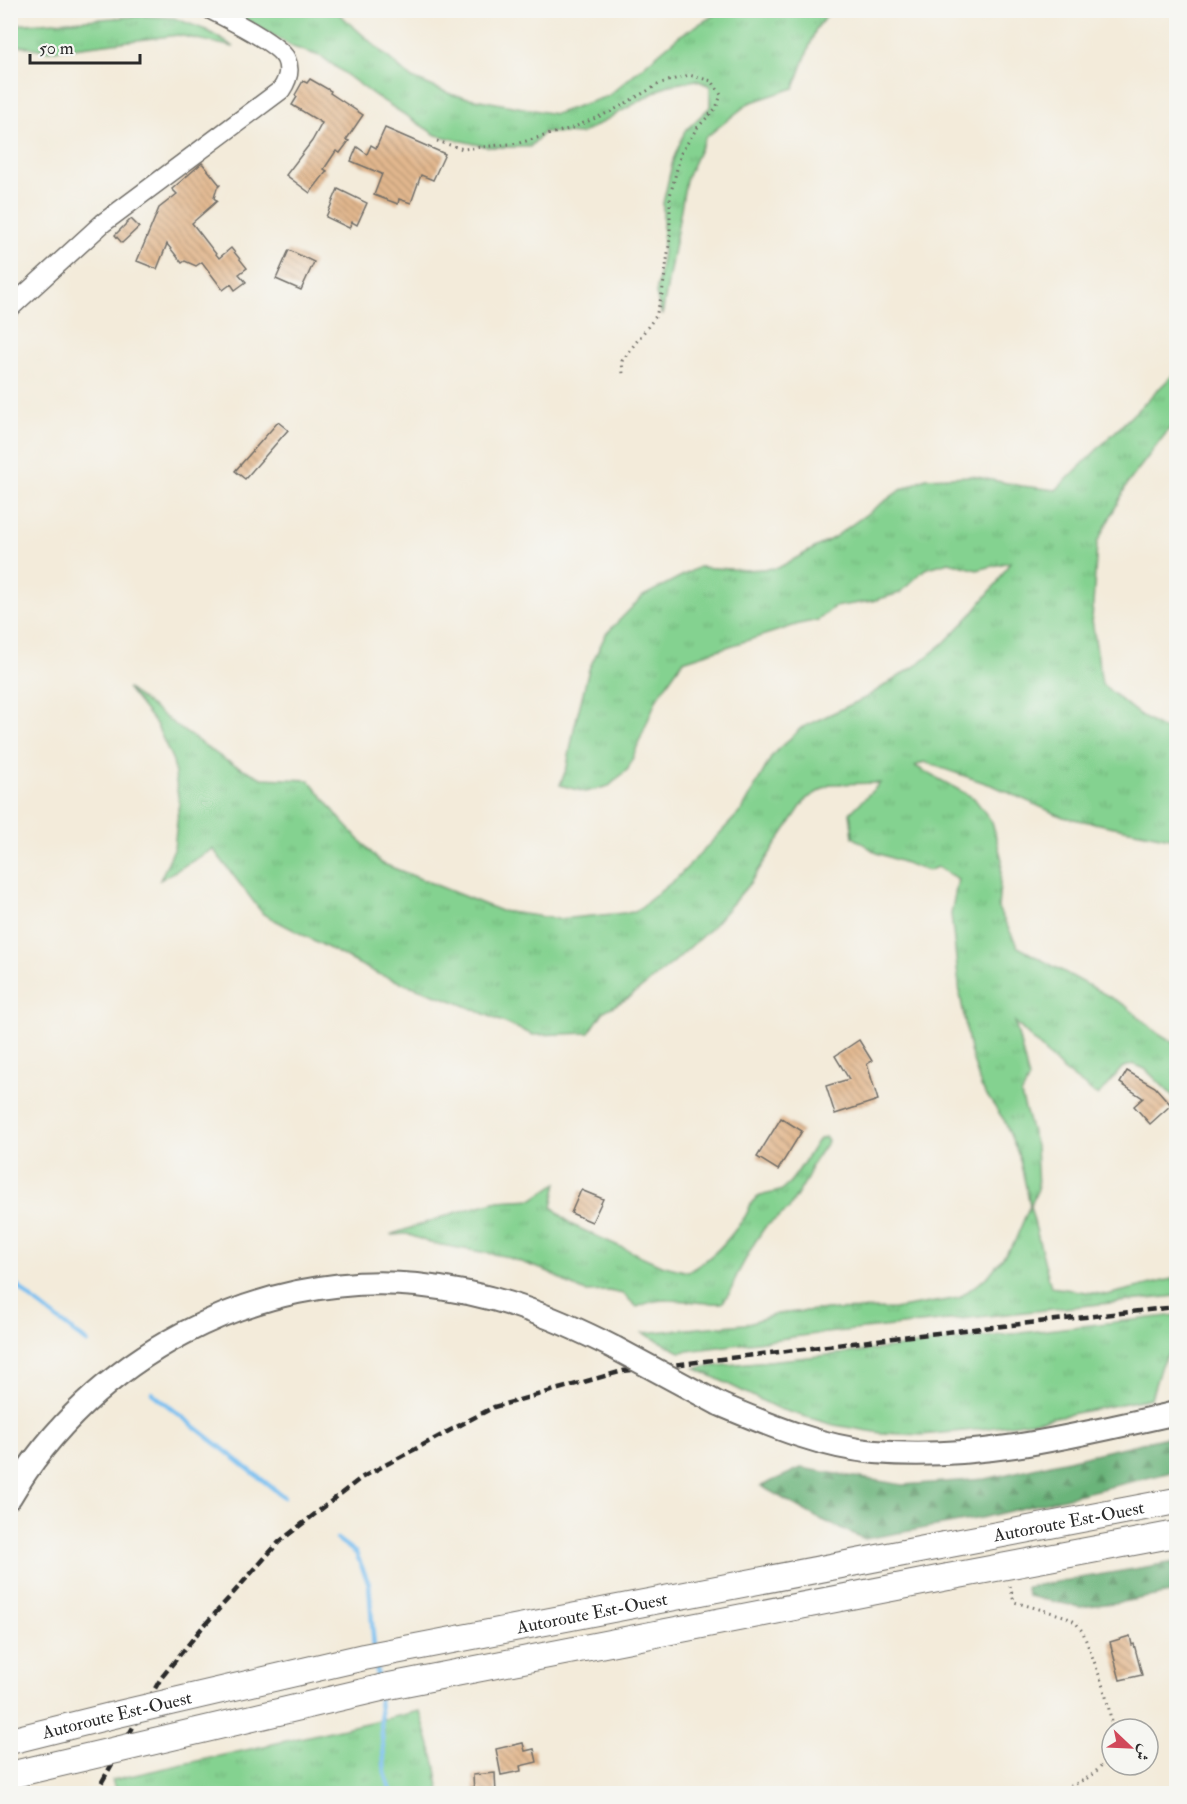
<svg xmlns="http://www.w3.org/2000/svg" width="1187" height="1804" font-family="'IM FELL Double Pica',Amiri,serif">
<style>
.grass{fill:url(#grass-tufts);stroke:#587e5e;stroke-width:1.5}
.forest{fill:url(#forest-firs);stroke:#4b7052;stroke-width:1.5}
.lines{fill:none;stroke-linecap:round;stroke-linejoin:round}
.stream{stroke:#79bff0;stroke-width:4.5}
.building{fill:url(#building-back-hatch)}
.minor-casing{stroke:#716e68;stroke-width:21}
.major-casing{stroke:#716e68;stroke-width:26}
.highway-casing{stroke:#716e68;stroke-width:28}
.path{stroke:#716e68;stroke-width:3;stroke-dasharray:1.5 4.5;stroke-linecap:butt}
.minor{stroke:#fff;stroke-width:18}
.major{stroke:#fff;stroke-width:22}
.highway{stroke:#fff;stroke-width:26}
.rail{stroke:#2b2b2b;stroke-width:4.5;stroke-dasharray:9 4.5;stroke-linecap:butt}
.major-bridge-casing{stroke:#716e68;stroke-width:26;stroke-linecap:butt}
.highway-bridge-casing{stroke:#716e68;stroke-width:28;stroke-linecap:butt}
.major-bridge{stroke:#fff;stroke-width:22}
.highway-bridge{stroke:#fff;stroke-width:26}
.labels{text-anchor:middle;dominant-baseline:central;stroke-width:6;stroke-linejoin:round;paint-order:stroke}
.street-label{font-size:18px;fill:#2b2b2b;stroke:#f6f6f2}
</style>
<defs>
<pattern id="grass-tufts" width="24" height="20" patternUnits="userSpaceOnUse" patternTransform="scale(1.5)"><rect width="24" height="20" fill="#84d290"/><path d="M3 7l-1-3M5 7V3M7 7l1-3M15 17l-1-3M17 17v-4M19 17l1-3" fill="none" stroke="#72b47c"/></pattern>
<pattern id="forest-firs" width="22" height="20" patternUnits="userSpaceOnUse" patternTransform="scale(1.5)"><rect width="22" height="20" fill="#6bb47a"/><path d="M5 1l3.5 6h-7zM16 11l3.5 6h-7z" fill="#589364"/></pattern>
<pattern id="building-back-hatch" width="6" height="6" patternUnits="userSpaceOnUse" patternTransform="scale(1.5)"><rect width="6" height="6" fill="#e2b78e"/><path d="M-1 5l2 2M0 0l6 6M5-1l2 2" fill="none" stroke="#b79574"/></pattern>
</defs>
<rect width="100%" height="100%" fill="#f6f6f2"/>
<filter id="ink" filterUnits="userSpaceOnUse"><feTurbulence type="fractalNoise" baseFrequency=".0167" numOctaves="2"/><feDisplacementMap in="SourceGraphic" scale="12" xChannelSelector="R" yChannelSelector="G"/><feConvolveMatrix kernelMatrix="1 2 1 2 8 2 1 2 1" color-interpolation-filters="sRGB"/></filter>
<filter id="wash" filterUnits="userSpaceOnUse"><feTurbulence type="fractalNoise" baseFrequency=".008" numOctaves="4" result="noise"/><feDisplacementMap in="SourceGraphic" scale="24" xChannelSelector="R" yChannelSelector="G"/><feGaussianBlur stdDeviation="1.35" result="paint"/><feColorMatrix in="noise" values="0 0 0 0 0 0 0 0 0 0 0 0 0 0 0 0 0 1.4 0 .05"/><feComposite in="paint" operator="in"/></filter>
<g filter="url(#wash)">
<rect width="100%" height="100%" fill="#f3ebda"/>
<g class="grass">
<path d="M231,11H336L410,77L453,95L555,114L608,96L679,36L721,11H831L816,29L794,88L749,103L705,138L686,180L662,316L656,294L663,251V203L673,160L685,131L710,107V86L696,80L666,86L581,134L544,132L530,147H488L436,135L374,95L322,57L293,47Z"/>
<path d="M144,16L174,18L206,30L234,47L178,35L49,51L11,44V25Z"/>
<path d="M1176,372V420L1128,483L1097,543L1092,620L1102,684C1122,700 1151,729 1176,732V839L1063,817L994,786L924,762L915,766L974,798L992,822L1002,860L998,908L1018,947L1125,1005L1155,1031L1176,1044V1099L1145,1069L1133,1064L1122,1068L1098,1096L1062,1069L1015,1022L1029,1079L1021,1095L1036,1146L1038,1189L1030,1206L1051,1287L1107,1295L1176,1278V1296L816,1334L680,1352L643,1333L745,1324L777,1314L815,1310L894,1309L959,1298L989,1275L1014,1243L1030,1205L1019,1156L1004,1120L981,1087L970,1050L960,994L951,914L958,879L937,867L928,871L877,853L853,837L850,813L880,783L831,784L806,799L750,883L714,925L675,961L630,997L604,1011L589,1033L533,1035L459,1003L378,974L263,914L213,849L160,880L174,849L179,803L173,761L156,724L127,688L182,730L227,761L262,778L309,780L342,821L381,863L501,911L559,919L635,912L678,877L742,810L772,756L801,728L865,698L914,667L944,643L970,616L997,583L1010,562L977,570L949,562L925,569L900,593L872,601L834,607L818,620L799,624L683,661L657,698L628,769L609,786L585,792L560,785L567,767L574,729L589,669L606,634L643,596L699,567L746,570L778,568L833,538L899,491L926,478L972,476L1022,486L1056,490Z"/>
<path d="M825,1137L828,1141L811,1166L808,1177L789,1209L765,1227L755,1242L736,1277L730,1293L722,1303C699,1305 677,1297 655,1301C649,1302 643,1305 637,1307L623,1294L609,1291L586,1292L570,1285L549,1272L504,1256L430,1243L407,1234L390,1235L454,1213L498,1201L533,1199L557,1183L552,1207L572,1225L661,1265L688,1272C714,1257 727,1242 744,1218C748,1213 749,1206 753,1201C761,1192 774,1195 783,1189C795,1180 809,1153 818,1140Z"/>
<path d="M1176,1315V1342L1161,1365L1151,1398L1030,1422L974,1430L922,1435L881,1433L834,1425L779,1409L695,1368L839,1354Z"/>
<path d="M420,1711L435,1763L440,1793L117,1794L112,1780Z"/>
</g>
<g class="forest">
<path d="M1176,1435V1471L981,1518L865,1539L818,1518L761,1486L801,1468L903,1485L986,1479Z"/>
<path d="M1176,1562V1592L1122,1602L1080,1607L1027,1596L1026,1587Z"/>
</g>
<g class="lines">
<g class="stream">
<path d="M10,1278L29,1297L87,1342"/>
<path d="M152,1393L284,1497"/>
<path d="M337,1539L356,1553L369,1584L374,1647"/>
<path d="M376,1662L377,1680"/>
<path d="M379,1698L385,1773L392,1794"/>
</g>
</g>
<g id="blocks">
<g class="building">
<path d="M310,79L331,91L330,93L363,115L346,140L349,141L340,153L336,151L324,169L327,171L310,193L286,175L312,141L322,123L292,105L297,97L295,95L303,81L307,83Z"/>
<path d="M385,128L445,154L433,180L421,175L411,203L399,199L398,204L374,195L382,174L351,161L357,147L367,154L371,145L376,148Z"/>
<path d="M202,163L220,185L217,188L214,198L217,201L192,223L219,258L231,248L247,268L239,274L246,282L235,290L231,284L223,290L202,262L196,266L185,261L182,263L167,244L157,269L137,261L159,208L177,194L172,189Z"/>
<path d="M338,189L367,203L357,225L352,222L349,228L326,217Z"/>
<path d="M131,219L139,227L122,243L115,235Z"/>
<path d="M289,250L314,262L301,290L276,279Z"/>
<path d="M278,422L288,430L245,479L235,471Z"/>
<path d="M859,1040L872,1061L867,1064L878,1100L835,1114L826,1086L849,1079L835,1056Z"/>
<path d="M1127,1071L1155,1087L1171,1105L1150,1124L1134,1106L1143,1098L1120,1083Z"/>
<path d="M781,1118L802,1131L778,1170L757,1157Z"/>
<path d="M581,1190L603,1199L592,1222L571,1213Z"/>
<path d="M1130,1636L1132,1645L1134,1644L1142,1675L1120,1680L1110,1642Z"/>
<path d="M523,1743L525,1751L534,1749L537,1762L520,1766L521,1771L501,1775L496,1749Z"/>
<path d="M495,1773L496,1794H474L473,1775Z"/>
</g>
</g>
</g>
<g filter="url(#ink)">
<use href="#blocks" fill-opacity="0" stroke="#716e68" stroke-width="1.5"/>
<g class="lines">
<g class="minor-casing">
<path id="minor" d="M10,308L103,223L281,90C288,80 291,70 286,59C279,44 227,18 211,10"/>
</g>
<g class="major-casing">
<g id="major">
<path d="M719,1404C769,1425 820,1447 875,1452C977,1461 1078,1435 1176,1413"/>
<path d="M10,1497C90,1359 257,1269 417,1285C493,1293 548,1314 615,1348"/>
</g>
</g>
<g class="highway-casing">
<g id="highway">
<path id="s1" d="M945,1545L1176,1501"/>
<path d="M948,1577L1176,1534"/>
</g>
</g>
<g class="path">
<path d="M437,141L463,149L519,143L572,128L612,111L661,83L689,75L712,81L721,95L716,108L697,128L681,153L670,196V239L662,294L656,316L622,361L623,374"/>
<path d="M1010,1586L1014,1602L1064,1616L1075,1622L1083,1632C1096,1671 1133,1740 1094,1773C1084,1782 1065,1788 1052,1794"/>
</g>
<use href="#minor" class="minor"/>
<use href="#major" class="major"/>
<use href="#highway" class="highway"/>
<path class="rail" d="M95,1794L161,1678L201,1629L279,1542L361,1478L494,1407L623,1371L910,1336L1176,1307"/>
<g class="major-bridge-casing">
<path id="major-bridge" d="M615,1348L719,1404"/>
</g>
<g class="highway-bridge-casing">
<g id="highway-bridge">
<path id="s2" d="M10,1741L110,1716L364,1657L945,1545"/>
<path d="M10,1775L389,1686L948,1577"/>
</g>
</g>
<use href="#major-bridge" class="major-bridge"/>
<use href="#highway-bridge" class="highway-bridge"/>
</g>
</g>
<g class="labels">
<g class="street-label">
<text stroke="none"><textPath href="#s1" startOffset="126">Autoroute Est-Ouest</textPath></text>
<text stroke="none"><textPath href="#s2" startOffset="596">Autoroute Est-Ouest</textPath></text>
<text stroke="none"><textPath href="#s2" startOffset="110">Autoroute Est-Ouest</textPath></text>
</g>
</g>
<rect width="1187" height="1804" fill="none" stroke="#f6f6f2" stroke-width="36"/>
<g transform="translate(1130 1747) rotate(113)"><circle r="28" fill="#f6f6f2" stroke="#a5a5a2" stroke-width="1.5"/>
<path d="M0-4.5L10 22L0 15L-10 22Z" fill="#d1495b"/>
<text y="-9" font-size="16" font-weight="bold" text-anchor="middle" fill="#2b2b2b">ش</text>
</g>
<path d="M30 54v9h110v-9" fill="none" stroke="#2b2b2b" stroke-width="3"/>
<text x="39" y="54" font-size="18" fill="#2b2b2b" stroke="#f6f6f2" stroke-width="4.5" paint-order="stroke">50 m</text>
</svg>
